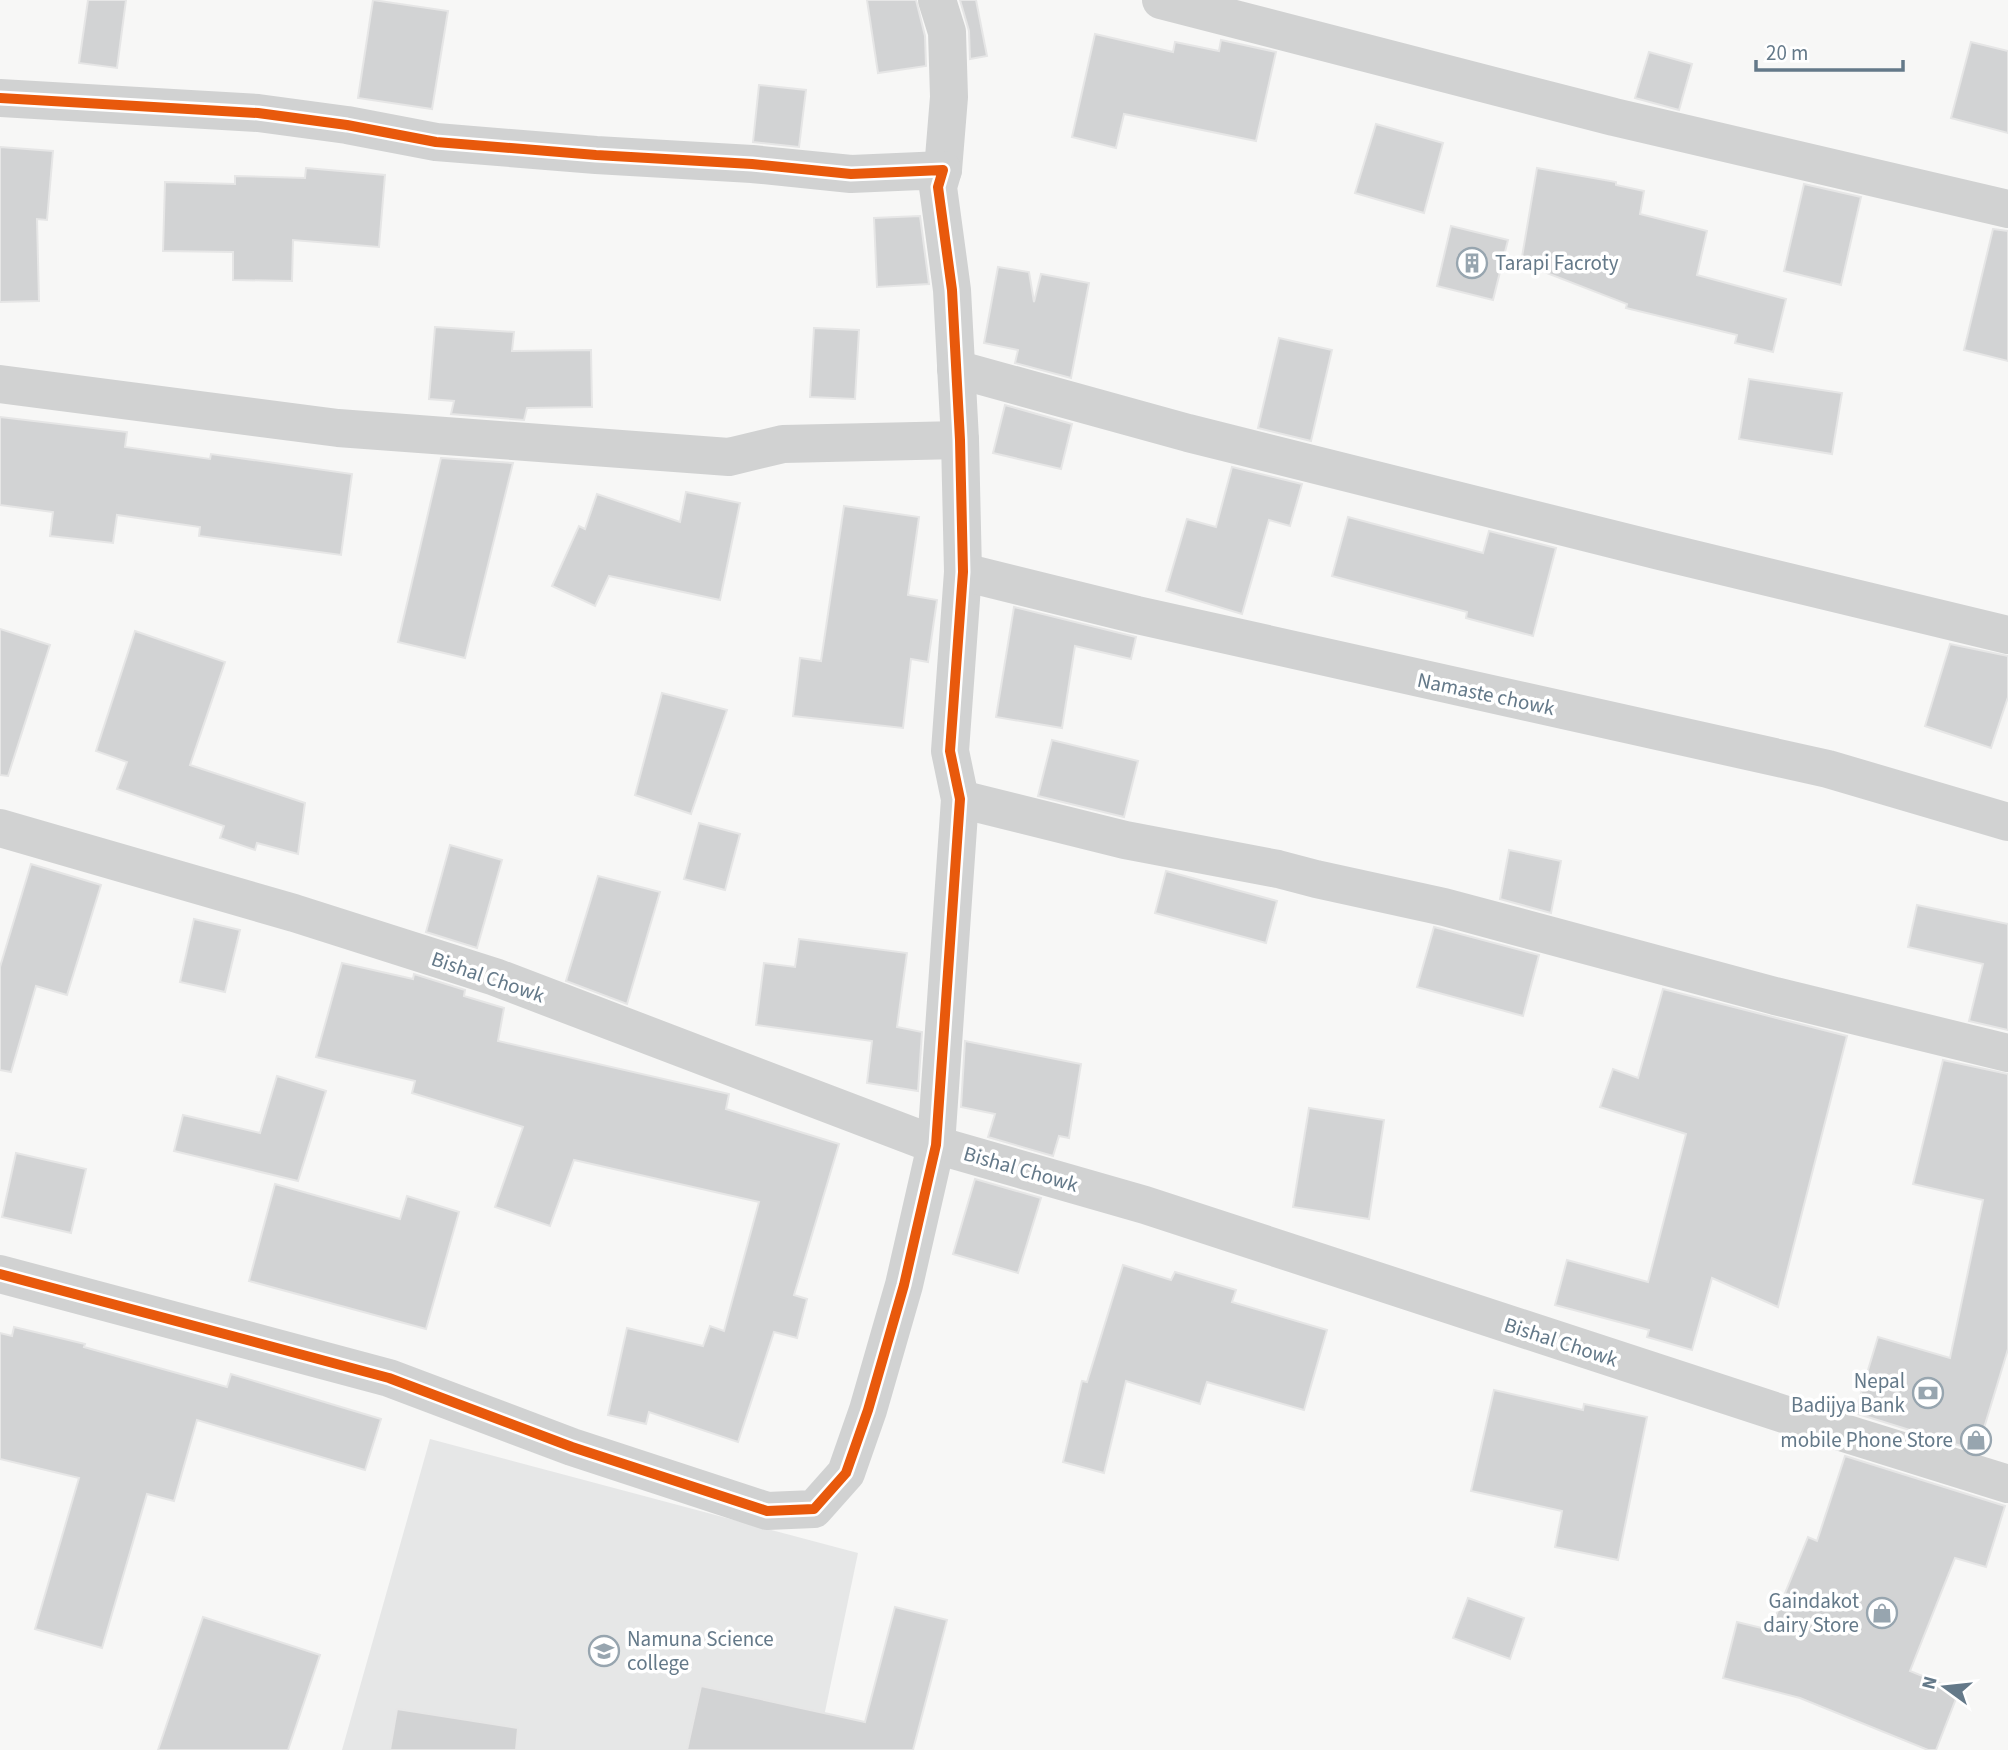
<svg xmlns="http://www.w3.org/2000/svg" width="2008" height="1750" font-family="'Source Sans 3',sans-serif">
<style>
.built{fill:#e6e7e7}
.building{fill:#d2d3d4;stroke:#e6e6e6;stroke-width:2}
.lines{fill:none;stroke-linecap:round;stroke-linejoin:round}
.minor{stroke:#d1d2d2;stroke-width:38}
.cycleway-casing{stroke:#fff;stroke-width:15}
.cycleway{stroke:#e8590c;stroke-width:10}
.labels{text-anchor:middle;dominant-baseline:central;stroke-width:7;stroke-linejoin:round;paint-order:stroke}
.poi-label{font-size:21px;fill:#647989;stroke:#fff;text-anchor:end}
.street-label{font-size:21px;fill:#647989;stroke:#fff}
</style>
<rect width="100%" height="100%" fill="#f7f7f6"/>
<path class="built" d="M430,1439L858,1553L817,1750H342Z"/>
<g class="building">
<path d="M88,0H126L117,68L79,63Z"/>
<path d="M373,0L448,11L432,109L358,98Z"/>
<path d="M867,0H916L925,36L926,66L878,73Z"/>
<path d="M960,0H976L987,56L970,59L969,31Z"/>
<path d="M1095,34L1173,52L1175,42L1219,51L1221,40L1276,52L1256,141L1124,114L1116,148L1072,137Z"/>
<path d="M1971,42L2008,51V133L1951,118Z"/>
<path d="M1649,52L1692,64L1679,110L1635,98Z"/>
<path d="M759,85L806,90L799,147L753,142Z"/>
<path d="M1376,124L1443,143L1424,213L1355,193Z"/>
<path d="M0,147L53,151L47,220L37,219L39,301L0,302Z"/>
<path d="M306,168L385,175L379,247L293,240L292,281L233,280V252L163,251L165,182L235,184V176L305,178Z"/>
<path d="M1537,168L1616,182V185L1644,191L1640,214L1707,231L1697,275L1786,299L1773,352L1735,343L1737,335L1626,308L1627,304L1521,263Z"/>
<path d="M1804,184L1861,197L1841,285L1784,271Z"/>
<path d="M920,216L929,284L877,287L874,218Z"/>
<path d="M1451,226L1508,240L1493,300L1437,286Z"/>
<path d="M1993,229L2008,231V361L1964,350Z"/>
<path d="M998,267L1029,272L1034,302L1041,274L1089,283L1071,378L1015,363L1018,350L984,343Z"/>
<path d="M435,327L514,332L512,351L591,350L592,407L527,408L524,420L451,414L454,401L429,399Z"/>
<path d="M814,328L859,330L855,399L810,397Z"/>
<path d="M1279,338L1332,350L1311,441L1258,428Z"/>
<path d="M1749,379L1842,393L1832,454L1739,439Z"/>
<path d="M1005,405L1072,424L1061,469L993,453Z"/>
<path d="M0,417L127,432L125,447L210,459L211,454L352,474L341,555L199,536L200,527L117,515L113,543L50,536L53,512L0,505Z"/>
<path d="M441,458L513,463L465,658L398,642Z"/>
<path d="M1232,467L1302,484L1290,526L1269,520L1242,614L1166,591L1187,519L1216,527Z"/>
<path d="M686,492L740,503L720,600L609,576L595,606L552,586L579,526L585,529L597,494L680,522Z"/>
<path d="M844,506L919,517L908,595L937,600L928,662L911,659L903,728L793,716L800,658L821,661Z"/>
<path d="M1348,517L1483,553L1489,531L1556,548L1533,636L1466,618L1467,612L1332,576Z"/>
<path d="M1014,607L1136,637L1131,659L1075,646L1062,728L996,717Z"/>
<path d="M0,629L50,645L8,776L0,775Z"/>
<path d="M135,631L225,662L190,765L305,803L298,854L257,843L255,850L220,838L224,826L117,789L127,762L96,751Z"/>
<path d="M1950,644L2008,656V697L1991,748L1925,726Z"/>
<path d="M662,693L727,710L691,814L635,795Z"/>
<path d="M1052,740L1138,761L1124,817L1038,796Z"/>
<path d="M699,823L740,834L725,890L684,879Z"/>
<path d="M450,845L502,860L477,948L426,932Z"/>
<path d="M1509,850L1561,861L1551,913L1500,899Z"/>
<path d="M31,864L101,885L67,995L36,986L11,1072L0,1070V967Z"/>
<path d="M1166,871L1277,901L1266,943L1155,913Z"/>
<path d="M598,876L660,892L627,1004L566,981Z"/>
<path d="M1917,905L2008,924V1030L1969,1021L1983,964L1908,947Z"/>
<path d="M194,919L240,930L225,992L180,982Z"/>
<path d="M1434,927L1539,955L1523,1016L1417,987Z"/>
<path d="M799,939L907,953L897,1027L922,1032L918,1091L867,1083L872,1041L756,1025L764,963L795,967Z"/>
<path d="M342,963L413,979L414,974L465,990L464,996L504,1008L498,1041L729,1094L726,1109L839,1144L794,1295L807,1299L797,1338L774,1332L738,1442L649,1412L646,1424L608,1415L627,1328L703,1346L710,1326L724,1331L759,1202L574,1160L550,1226L495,1207L523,1127L412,1093L415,1081L316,1057Z"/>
<path d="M1663,989L1847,1036L1778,1307L1712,1278L1692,1350L1647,1337L1649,1330L1555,1305L1567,1260L1648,1282L1686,1134L1600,1107L1613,1069L1638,1078Z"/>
<path d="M965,1041L1081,1064L1069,1138L1059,1136L1053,1156L988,1137L995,1114L961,1107Z"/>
<path d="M1943,1060L2008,1074V1349L1977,1451L1855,1413L1878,1337L1950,1358L1983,1200L1913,1184Z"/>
<path d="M277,1076L326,1091L298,1181L174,1151L183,1115L260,1133Z"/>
<path d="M1309,1108L1384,1120L1369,1219L1293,1207Z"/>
<path d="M16,1153L86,1169L71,1233L2,1217Z"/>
<path d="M975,1179L1041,1198L1018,1273L953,1254Z"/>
<path d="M275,1184L400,1219L407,1196L459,1212L426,1329L249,1281Z"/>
<path d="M1123,1265L1171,1280L1175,1272L1236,1290L1232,1302L1327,1330L1304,1410L1207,1382L1200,1404L1126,1381L1104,1473L1063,1462L1082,1381L1087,1382Z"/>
<path d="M14,1327L85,1344L84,1347L227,1387L231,1374L381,1419L365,1470L197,1420L174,1501L147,1494L102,1648L35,1629L79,1478L0,1459V1333L12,1336Z"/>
<path d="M1494,1390L1583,1410L1584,1404L1647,1417L1618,1560L1555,1547L1562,1511L1471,1491Z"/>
<path d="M1845,1456L2005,1506L1986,1567L1955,1558L1910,1671L1959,1691L1936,1750H1928L1800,1698L1723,1678L1737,1622L1770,1630L1808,1537L1817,1541Z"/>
<path d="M1468,1598L1524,1618L1510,1659L1453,1638Z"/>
<path d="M895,1607L947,1620L913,1750H687L701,1686L865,1722Z"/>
<path d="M203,1617L320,1655L288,1750H158Z"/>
<path d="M397,1709L518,1728L516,1750H390Z"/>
</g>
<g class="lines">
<g class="minor">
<path d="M937,0L947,32L949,97L943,170"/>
<path d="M1161,0L1614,117L2008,209"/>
<path d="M0,98L258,113L347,125L436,142L596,155L752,164L851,174L943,170L938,187L952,290L960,440L963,572L950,751L960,799L936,1145L904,1285L868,1410L846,1473L814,1509L767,1511L572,1447L389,1378L0,1274"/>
<path d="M956,369L1188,433L1660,551L2008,635"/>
<path d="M0,384L338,428L729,457L783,444L960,440"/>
<path d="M963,572L1137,615L1828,769L2008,822"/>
<path d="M960,799L1125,840L1278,869L1316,879L1444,907L1775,996L2008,1053"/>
<path d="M0,828L294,913L495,977L936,1145L1145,1205L1799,1419L2008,1484"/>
</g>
<g class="cycleway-casing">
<path id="cycleway" d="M0,98L258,113L347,125L436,142L596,155L752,164L851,174L943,170L938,187L952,290L960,440L963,572L950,751L960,799L936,1145L904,1285L868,1410L846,1473L814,1509L767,1511L572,1447L389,1378L0,1274"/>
</g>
<use href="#cycleway" class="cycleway"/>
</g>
<defs>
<g id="building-ring" transform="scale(1.575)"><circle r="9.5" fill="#fff" stroke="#97a5af" stroke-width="1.5"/><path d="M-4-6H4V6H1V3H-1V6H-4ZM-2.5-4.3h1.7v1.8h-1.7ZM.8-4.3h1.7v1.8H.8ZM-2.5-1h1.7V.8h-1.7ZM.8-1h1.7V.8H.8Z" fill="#97a5af"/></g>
<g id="bank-ring" transform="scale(1.575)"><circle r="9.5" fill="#fff" stroke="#97a5af" stroke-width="1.5"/><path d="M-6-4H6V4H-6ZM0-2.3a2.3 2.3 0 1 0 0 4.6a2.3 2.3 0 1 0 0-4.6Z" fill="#97a5af"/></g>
<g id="shop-ring" transform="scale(1.575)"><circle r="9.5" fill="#fff" stroke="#97a5af" stroke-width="1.5"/><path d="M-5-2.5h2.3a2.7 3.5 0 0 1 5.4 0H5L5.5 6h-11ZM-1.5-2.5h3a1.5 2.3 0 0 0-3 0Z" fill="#97a5af"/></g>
<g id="university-ring" transform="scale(1.575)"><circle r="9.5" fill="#fff" stroke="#97a5af" stroke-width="1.5"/><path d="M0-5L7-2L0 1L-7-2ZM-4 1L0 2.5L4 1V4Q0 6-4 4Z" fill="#97a5af"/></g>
</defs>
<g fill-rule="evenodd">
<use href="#building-ring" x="1472" y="263"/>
<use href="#bank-ring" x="1928" y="1393"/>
<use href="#shop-ring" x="1976" y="1440"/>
<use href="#shop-ring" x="1882" y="1613"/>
<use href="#university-ring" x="604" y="1651"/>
</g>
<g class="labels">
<g class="poi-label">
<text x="1495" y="263" text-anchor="start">Tarapi Facroty</text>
<text x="1905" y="1381">Nepal<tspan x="1905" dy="24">Badijya Bank</tspan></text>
<text x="1953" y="1440">mobile Phone Store</text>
<text x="1859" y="1601">Gaindakot<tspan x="1859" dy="24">dairy Store</tspan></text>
<text x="627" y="1639" text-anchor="start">Namuna Science<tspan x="627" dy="24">college</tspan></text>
</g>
<g class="street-label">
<text transform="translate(1486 694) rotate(12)">Namaste chowk</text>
<text transform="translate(488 977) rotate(19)">Bishal Chowk</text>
<text transform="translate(1021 1169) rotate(16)">Bishal Chowk</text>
<text transform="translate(1561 1342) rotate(18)">Bishal Chowk</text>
</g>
</g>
<g transform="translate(1945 1687) rotate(285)" stroke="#ffffff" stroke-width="5" paint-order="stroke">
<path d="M0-5L12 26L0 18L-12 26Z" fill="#647989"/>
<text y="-10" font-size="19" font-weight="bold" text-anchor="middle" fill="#647989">N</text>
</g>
<path d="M1756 60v10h147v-10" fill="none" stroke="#647989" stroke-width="3.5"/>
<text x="1766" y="60" font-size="21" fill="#647989" stroke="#ffffff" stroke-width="5" paint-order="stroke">20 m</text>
</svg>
